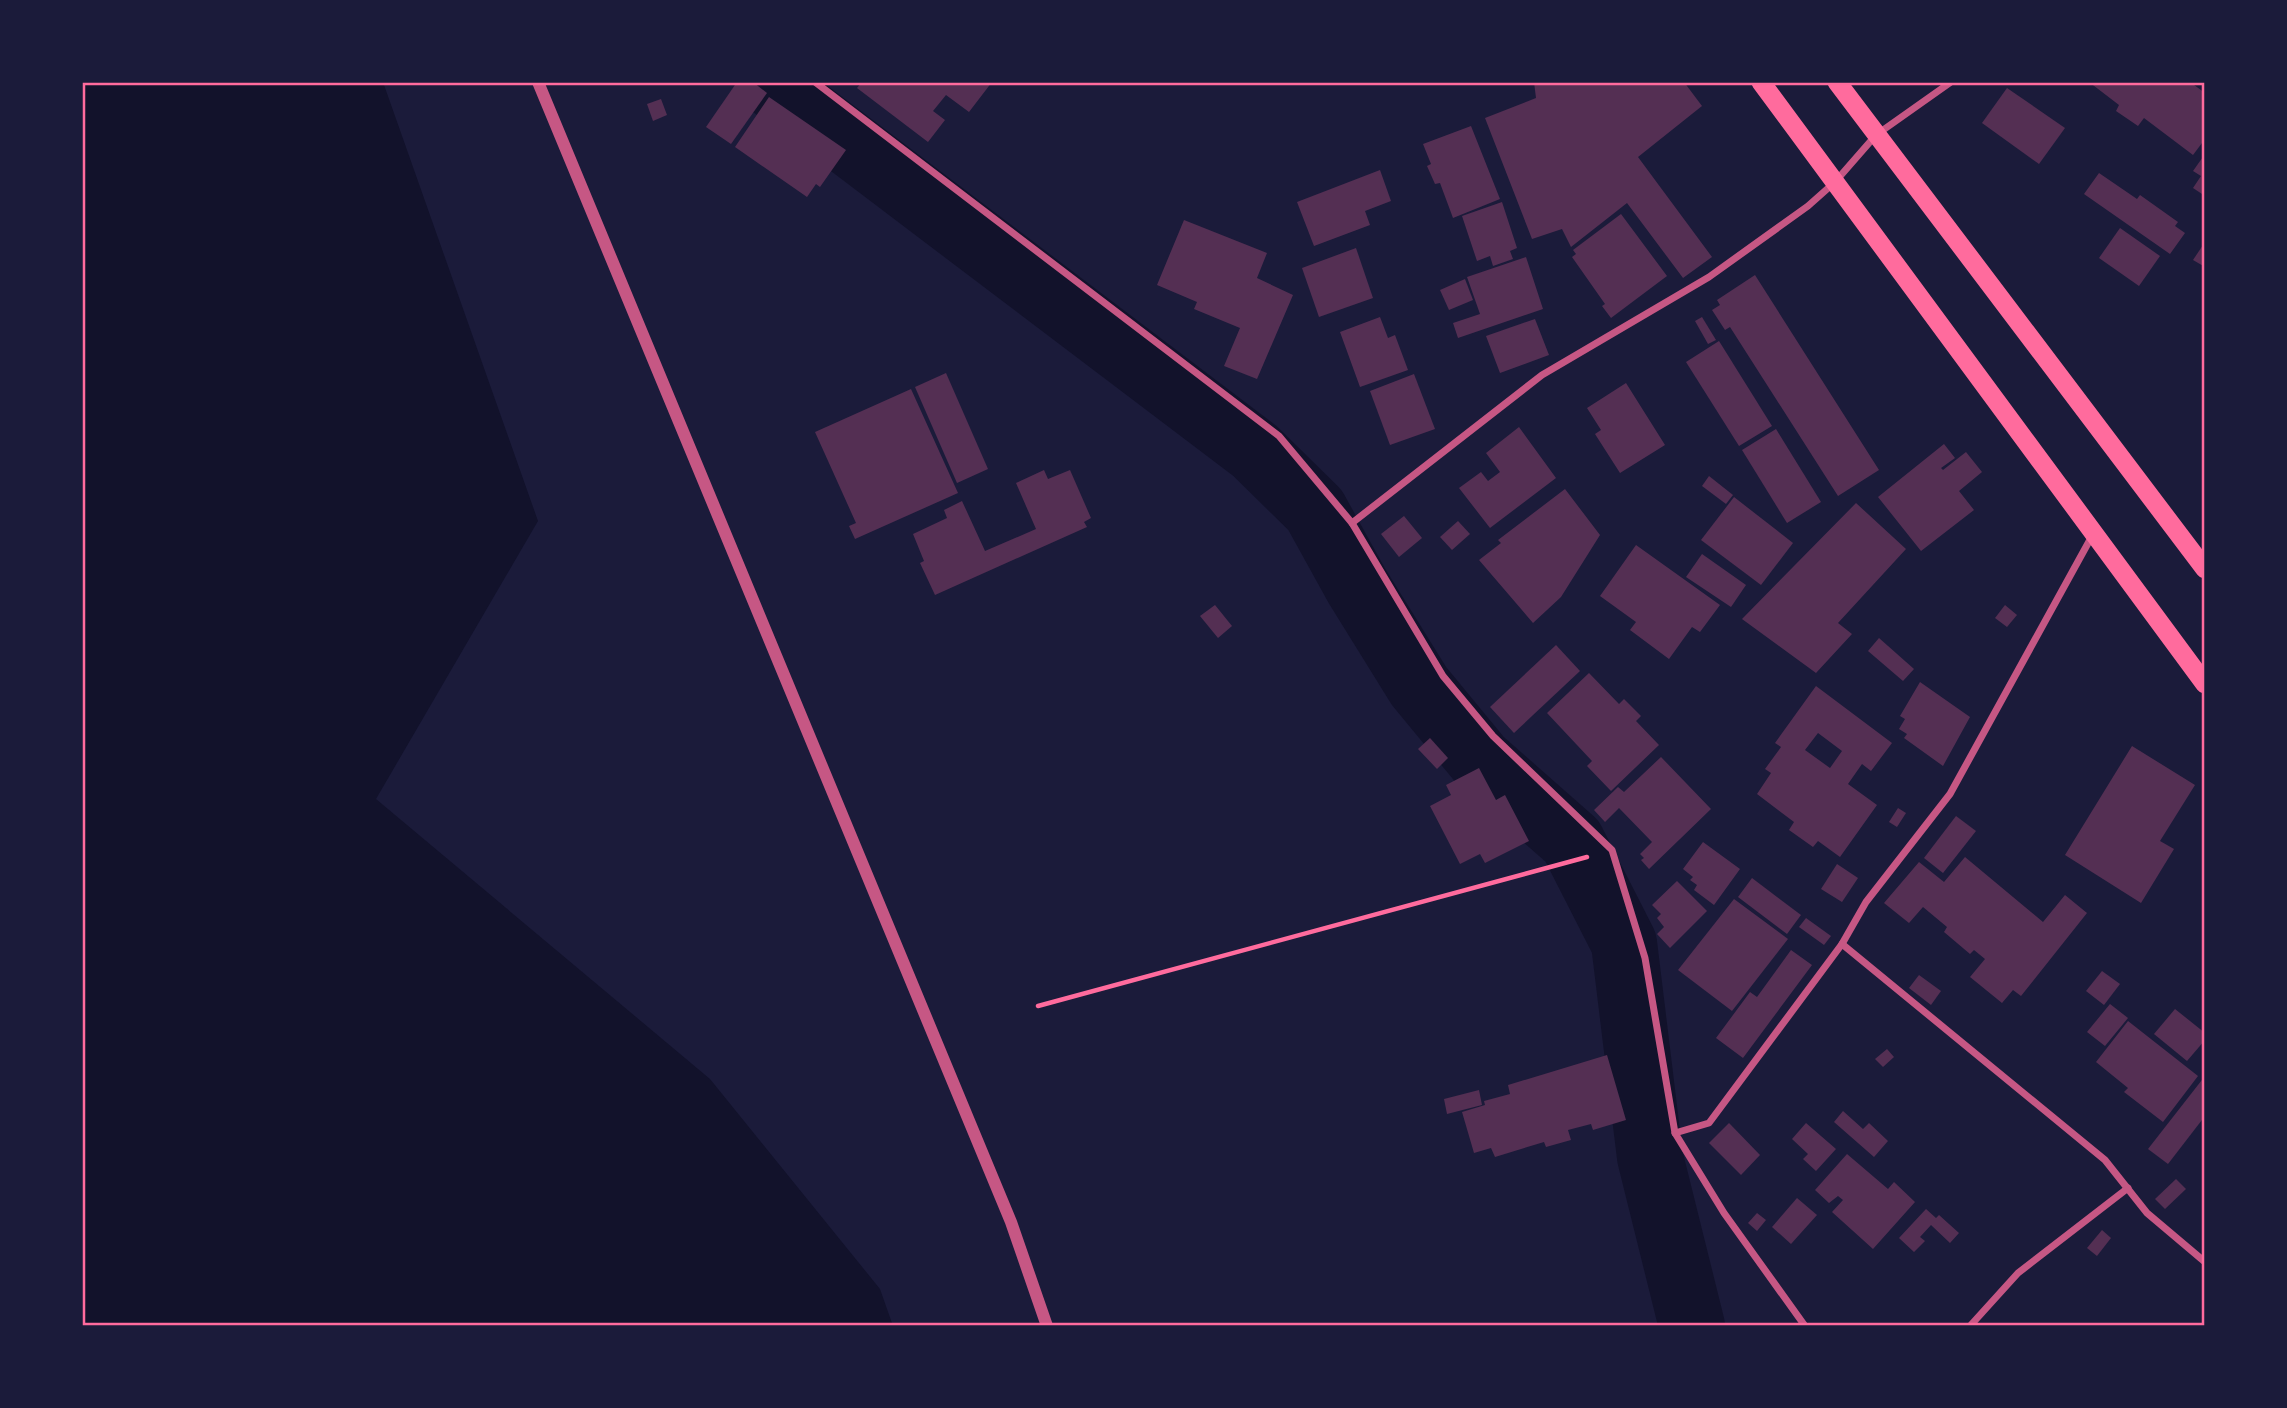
<svg xmlns="http://www.w3.org/2000/svg" width="2287" height="1408" font-family="Mulish,sans-serif">
<style>
.water{fill:#12122b}
.lines{fill:none;stroke-linecap:round;stroke-linejoin:round}
.river{stroke:#12122b;stroke-width:66}
.building{fill:#542f53;fill-rule:evenodd}
.path{stroke:#ff6b9d;stroke-width:4.5}
.minor{stroke:#c65784;stroke-width:7}
.tertiary{stroke:#c65784;stroke-width:12}
.trunk{stroke:#ff6b9d;stroke-width:19}
.neatline{fill:none;stroke:#ff6b9d;stroke-width:2.5}
</style>
<rect width="100%" height="100%" fill="#1b1b3a"/>
<path class="water" d="M82,82H383L538,521L376,799L710,1079L880,1289L893,1326H82Z"/>
<g class="lines">
<path class="river" d="M768,82L1255,451L1315,510L1357,586L1419,686L1480,760L1572,841L1624,943L1650,1157L1692,1326"/>
</g>
<g class="building">
<path d="M737,82H753L767,93L731,144L706,127Z"/>
<path d="M862,82H992L969,112L946,95L933,111L945,120L928,142L857,88Z"/>
<path d="M1534,82H1684L1702,106L1638,157L1712,257L1683,278L1627,203L1571,247L1562,229L1532,239L1485,118L1536,98Z"/>
<path d="M2089,82H2190L2205,93V139L2193,155L2144,118L2138,126L2116,111L2119,105Z"/>
<path d="M2007,88L2065,128L2039,164L1982,123Z"/>
<path d="M769,97L846,150L820,187L816,184L807,197L735,147Z"/>
<path d="M661,99L667,115L653,121L647,104Z"/>
<path d="M1471,126L1500,199L1453,218L1440,183L1435,184L1427,166L1431,164L1423,144Z"/>
<path d="M2205,154V196L2193,188L2201,176L2193,171Z"/>
<path d="M1380,170L1391,201L1365,211L1370,225L1314,246L1297,202Z"/>
<path d="M2099,173L2137,199L2140,195L2178,222L2175,226L2185,233L2170,254L2084,194Z"/>
<path d="M1502,202L1517,248L1510,251L1513,259L1493,266L1490,256L1477,261L1462,216Z"/>
<path d="M1621,214L1667,276L1611,318L1602,306L1605,304L1572,257L1576,254L1573,250Z"/>
<path d="M1184,220L1267,253L1257,278L1293,295L1257,379L1224,366L1240,328L1194,309L1197,302L1157,285Z"/>
<path d="M2120,228L2160,256L2139,286L2099,258Z"/>
<path d="M2205,242V267L2193,260Z"/>
<path d="M1356,248L1373,298L1319,317L1302,268Z"/>
<path d="M1526,257L1543,309L1458,338L1453,323L1480,314L1467,277Z"/>
<path d="M1755,275L1879,470L1838,496L1730,327L1725,330L1712,310L1720,305L1717,300Z"/>
<path d="M1465,279L1473,300L1449,310L1440,290Z"/>
<path d="M1380,317L1388,338L1395,335L1408,370L1360,387L1340,332Z"/>
<path d="M1702,317L1716,340L1708,344L1695,321Z"/>
<path d="M1535,319L1549,355L1500,373L1486,336Z"/>
<path d="M1719,341L1772,426L1739,446L1686,362Z"/>
<path d="M946,373L988,469L957,483L915,387Z"/>
<path d="M1414,374L1435,429L1390,445L1370,391Z"/>
<path d="M1626,383L1665,445L1620,473L1595,434L1601,430L1587,408Z"/>
<path d="M911,389L958,493L855,539L849,526L856,523L815,432Z"/>
<path d="M1519,427L1556,478L1490,528L1459,488L1481,472L1488,481L1500,472L1486,453Z"/>
<path d="M1776,429L1821,502L1787,523L1742,450Z"/>
<path d="M1944,444L1955,458L1941,468L1943,470L1966,452L1982,472L1959,491L1974,510L1921,551L1878,497Z"/>
<path d="M1044,470L1048,479L1070,470L1091,518L1084,522L1087,527L935,595L920,563L924,561L913,534L947,518L944,510L962,501L985,551L1036,529L1016,483Z"/>
<path d="M1709,476L1733,495L1726,504L1702,486Z"/>
<path d="M1565,489L1600,535L1561,597L1533,623L1479,560L1501,543L1498,540Z"/>
<path d="M1734,497L1793,543L1761,585L1701,540Z"/>
<path d="M1856,503L1906,549L1838,623L1852,634L1816,673L1742,619Z"/>
<path d="M1404,516L1422,538L1399,557L1381,534Z"/>
<path d="M1458,521L1470,534L1452,550L1440,537Z"/>
<path d="M1636,545L1720,605L1700,632L1692,627L1669,659L1630,630L1636,622L1600,596Z"/>
<path d="M1702,554L1746,585L1731,607L1686,577Z"/>
<path d="M1215,605L1232,626L1218,638L1200,616Z"/>
<path d="M2005,605L2017,615L2007,627L1995,618Z"/>
<path d="M1879,638L1914,669L1903,681L1868,651Z"/>
<path d="M1556,645L1580,671L1514,733L1490,707Z"/>
<path d="M1589,673L1619,704L1624,699L1641,716L1636,721L1659,745L1611,791L1587,766L1592,761L1547,713Z"/>
<path d="M1920,682L1970,717L1943,766L1904,738L1907,734L1899,729L1905,719L1900,716Z"/>
<path d="M1816,686L1892,743L1871,771L1862,764L1848,784L1877,805L1840,857L1818,841L1813,847L1789,830L1794,822L1757,794L1771,773L1765,769L1781,747L1775,743ZM1818,733L1842,751L1830,768L1805,750Z"/>
<path d="M1430,738L1448,758L1437,769L1418,749Z"/>
<path d="M2132,746L2195,785L2160,841L2174,849L2141,903L2065,855Z"/>
<path d="M1661,757L1711,809L1649,869L1641,860L1644,858L1640,854L1652,842L1619,808L1605,822L1594,810L1618,787L1624,792Z"/>
<path d="M1479,768L1496,800L1505,795L1529,841L1485,863L1480,854L1460,864L1430,806L1451,795L1446,785Z"/>
<path d="M1898,808L1906,813L1897,827L1889,822Z"/>
<path d="M1956,816L1976,831L1943,873L1924,858Z"/>
<path d="M1703,842L1740,869L1714,905L1694,890L1697,885L1690,880L1693,877L1683,869Z"/>
<path d="M1965,857L2043,922L2065,895L2087,913L2021,996L2013,990L2002,1003L1970,977L1985,959L1974,950L1970,954L1944,932L1947,927L1923,907L1909,923L1884,903L1919,862L1944,882Z"/>
<path d="M1837,864L1858,878L1842,902L1821,889Z"/>
<path d="M1752,878L1801,915L1787,934L1738,897Z"/>
<path d="M1677,881L1707,911L1670,948L1657,934L1664,927L1657,918L1661,914L1652,905Z"/>
<path d="M1734,899L1788,939L1732,1011L1678,970Z"/>
<path d="M1806,918L1831,936L1824,945L1799,927Z"/>
<path d="M1791,950L1812,965L1743,1058L1716,1038L1750,992L1757,997Z"/>
<path d="M2102,971L2120,984L2104,1005L2086,991Z"/>
<path d="M1919,975L1941,991L1931,1005L1909,988Z"/>
<path d="M2110,1004L2128,1018L2105,1046L2087,1032Z"/>
<path d="M2175,1009L2205,1033V1040L2187,1061L2154,1034Z"/>
<path d="M2128,1021L2198,1076L2163,1122L2124,1092L2128,1088L2096,1062Z"/>
<path d="M1887,1049L1894,1057L1883,1067L1875,1059Z"/>
<path d="M1607,1055L1626,1120L1593,1130L1591,1124L1568,1130L1571,1140L1546,1147L1544,1142L1495,1157L1491,1148L1474,1153L1462,1112L1485,1105L1484,1101L1510,1094L1508,1085Z"/>
<path d="M2205,1076V1116L2168,1164L2148,1149Z"/>
<path d="M1479,1090L1482,1105L1447,1114L1444,1099Z"/>
<path d="M1843,1111L1863,1129L1869,1123L1888,1141L1874,1157L1834,1122Z"/>
<path d="M1729,1123L1760,1155L1741,1175L1709,1143Z"/>
<path d="M1806,1123L1836,1149L1816,1171L1803,1159L1808,1154L1792,1139Z"/>
<path d="M1847,1154L1888,1189L1894,1182L1915,1202L1873,1249L1832,1212L1843,1200L1838,1196L1829,1203L1815,1190Z"/>
<path d="M2176,1179L2186,1189L2165,1209L2155,1199Z"/>
<path d="M1797,1198L1817,1215L1791,1244L1772,1227Z"/>
<path d="M1926,1209L1936,1218L1939,1215L1959,1233L1950,1243L1931,1225L1920,1237L1925,1241L1914,1252L1899,1238Z"/>
<path d="M1757,1213L1766,1220L1757,1231L1748,1223Z"/>
<path d="M2102,1230L2111,1238L2097,1256L2087,1248Z"/>
</g>
<g class="lines">
<path class="path" d="M1038,1006L1587,857"/>
<g class="minor">
<path d="M815,82L1279,436L1352,523L1443,676L1493,736L1612,850L1645,958L1675,1133L1724,1213L1805,1326"/>
<path d="M1352,523L1542,375L1709,277L1808,206L1835,182L1876,135L1951,82"/>
<path d="M1842,944L2105,1160L2147,1213L2205,1262"/>
<path d="M1675,1133L1709,1123L1842,944L1866,902L1950,794L2092,536"/>
<path d="M1970,1326L2018,1273L2128,1188"/>
</g>
<path class="tertiary" d="M538,82L1011,1222L1047,1326"/>
<g class="trunk">
<path d="M1761,82L2205,684"/>
<path d="M1837,82L2205,569"/>
</g>
</g>
<rect width="2287" height="1408" fill="none" stroke="#1b1b3a" stroke-width="168"/>
<rect x="84" y="84" width="2119" height="1240" class="neatline"/>
</svg>
